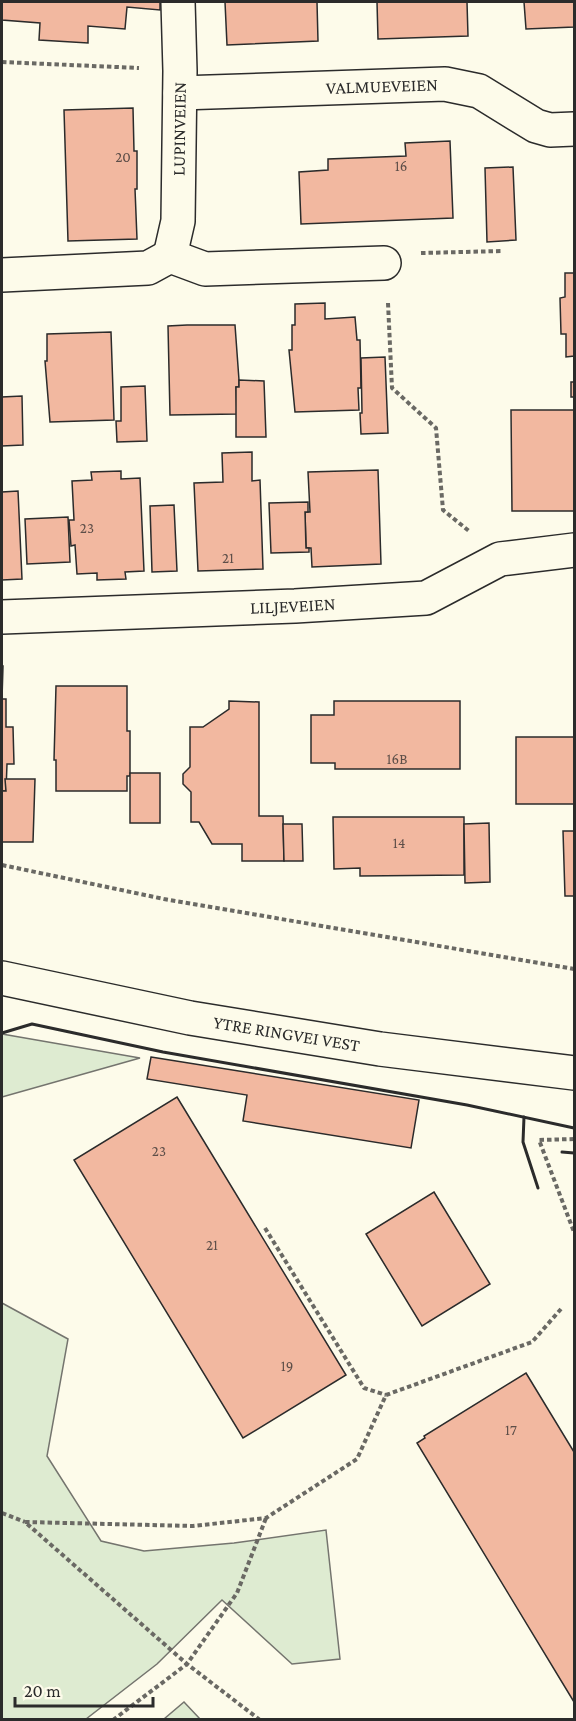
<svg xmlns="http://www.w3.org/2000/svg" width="576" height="1721" font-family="'Crimson Pro',serif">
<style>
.green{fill:#deebd1;stroke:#74746e;stroke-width:1.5}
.building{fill:#f2b8a0;stroke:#2b2b2b;stroke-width:1.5}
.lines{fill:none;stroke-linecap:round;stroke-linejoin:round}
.street-casing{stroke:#2b2b2b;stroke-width:36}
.primary-casing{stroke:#2b2b2b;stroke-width:36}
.path{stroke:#6a6964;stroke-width:4;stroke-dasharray:4.5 3;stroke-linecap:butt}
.street{stroke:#fdfbea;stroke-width:33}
.primary{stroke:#fdfbea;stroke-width:33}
.wall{stroke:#2b2b2b;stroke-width:3}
.labels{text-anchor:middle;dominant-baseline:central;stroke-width:4.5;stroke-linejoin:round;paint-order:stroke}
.number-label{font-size:15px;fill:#5d4e48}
.street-label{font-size:18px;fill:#2b2b2b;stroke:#fdfbea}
</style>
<rect width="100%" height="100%" fill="#fdfbea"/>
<g class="green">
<path d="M2,1034L140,1058L2,1097Z"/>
<path d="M2,1303L68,1339L47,1456L101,1541L144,1551L234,1543L326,1530L340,1659L292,1664L222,1600L157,1664L86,1719H2Z"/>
<path d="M184,1702L200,1719H164Z"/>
</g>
<g class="building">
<path d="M2,2H160V10L127,7L125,29L88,26V43L39,40L40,23L2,20Z"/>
<path d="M225,2H317L318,41L227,45Z"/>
<path d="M377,2H467L468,36L378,39Z"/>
<path d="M524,2H574V27L526,29Z"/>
<path d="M133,108L134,151H137V189H135L137,239L68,241L64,110Z"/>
<path d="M450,141L453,218L301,224L299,172L328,170V159L406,156L405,143Z"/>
<path d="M513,167L516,240L487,242L485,168Z"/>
<path d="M565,273H574V356L566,357V334H561L560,298L565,297Z"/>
<path d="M325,303V319L355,317L357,340H360L361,388H358L359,410L295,412L289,350H292V325H295V304Z"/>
<path d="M187,325H235L239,380V387H236L237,414L170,415L168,326Z"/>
<path d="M111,332L114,420L50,422L45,361H47V334Z"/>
<path d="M385,357L388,433L361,434L360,413H362L361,358Z"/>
<path d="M239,380L264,381L266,437H236V387H239Z"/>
<rect x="571" y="382" width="3" height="15"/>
<path d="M145,386L147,441L117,442L116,421H121V387Z"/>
<path d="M22,396L23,445L2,446V397Z"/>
<path d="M511,410H574V511H512Z"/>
<path d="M252,452V481L260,480L263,569L198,571L194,483L223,482L222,453Z"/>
<path d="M378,470L381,564L312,567L311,548H306L305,512H310L308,472Z"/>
<path d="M121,471V479L140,478L144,571L125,572L126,579L97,580V573L77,574L75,545L71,546L69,520H74L72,481L92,480L91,472Z"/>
<path d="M18,491L22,579L2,580V492Z"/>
<path d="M308,502V512H305L306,548H309V552L271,553L269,503Z"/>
<path d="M174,505L177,571L152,572L150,506Z"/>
<path d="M68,517L70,562L27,564L25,519Z"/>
<path d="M2,666H3L2,699H6V727H13L14,764H7L6,791H2Z"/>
<path d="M56,686H127V731H130V776H127V791H56V760H54Z"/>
<path d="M229,701L259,702V816H283L284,861H242V844H212L199,822H191V792L183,784V774L190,767V727H203L229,709Z"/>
<path d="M334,701H460V769H335V763H311V715H334Z"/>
<rect x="516" y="737" width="58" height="67"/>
<rect x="130" y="773" width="30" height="50"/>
<path d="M5,779H35L33,842H2V791H6Z"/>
<path d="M333,817H464V875L360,876V868L334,869Z"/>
<path d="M489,823L490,882L465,883L464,824Z"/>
<path d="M283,824H302L303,861H284Z"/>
<path d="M563,831H574V896H565Z"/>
<path d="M151,1057L419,1100L411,1148L243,1121L247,1095L147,1079Z"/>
<path d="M177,1097L346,1375L243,1438L74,1160Z"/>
<path d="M434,1192L490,1284L422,1326L366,1234Z"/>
<path d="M526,1373L574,1452V1702L417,1443L425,1438L424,1436Z"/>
</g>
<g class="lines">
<g class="street-casing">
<g id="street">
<path id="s1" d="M180,93L445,84L479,91L536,126L550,130L574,129"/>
<path id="s2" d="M170,256L178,221L180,71L178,2"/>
<path d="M2,275L148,268L170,256L205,269L384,263"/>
<path id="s3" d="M2,617L295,606L426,598L500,559L574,550"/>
</g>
</g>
<g class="primary-casing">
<g id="primary">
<path id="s4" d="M2,978L190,1018L380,1049L574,1073"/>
</g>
</g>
<g class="path">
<path d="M2,62L139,68"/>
<path d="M421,253L503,251"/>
<path d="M388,303L392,388L436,428L443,510L469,531"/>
<path d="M2,865L164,899L574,969"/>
<path d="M574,1139L539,1140L574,1232"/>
<path d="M265,1228L364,1388L386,1395"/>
<path d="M2,1513L25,1522"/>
<path d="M113,1720L187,1664L237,1593L266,1518"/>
<path d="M260,1720L187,1664L25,1522L193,1526L266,1518L357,1459L386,1395L532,1342L561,1309"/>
</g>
<use href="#street" class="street"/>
<use href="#primary" class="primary"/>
<g class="wall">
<path d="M2,1033L32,1024L163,1052L467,1105L574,1128"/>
<path d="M524,1117L523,1142L538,1188"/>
<path d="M562,1152L574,1153"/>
</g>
</g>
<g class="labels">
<g class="number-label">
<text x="123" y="157">20</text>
<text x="401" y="166">16</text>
<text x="87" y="528">23</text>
<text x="228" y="558">21</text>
<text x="397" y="759">16B</text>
<text x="399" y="843">14</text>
<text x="159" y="1151">23</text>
<text x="212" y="1245">21</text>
<text x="287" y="1366">19</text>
<text x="511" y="1430">17</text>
</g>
<g class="street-label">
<text stroke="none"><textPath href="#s1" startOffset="202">VALMUEVEIEN</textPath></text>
<text stroke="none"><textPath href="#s2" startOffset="128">LUPINVEIEN</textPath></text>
<text stroke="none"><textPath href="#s3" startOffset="291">LILJEVEIEN</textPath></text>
<text stroke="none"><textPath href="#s4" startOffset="290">YTRE RINGVEI VEST</textPath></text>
</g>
</g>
<rect width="576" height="1721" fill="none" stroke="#2b2b2b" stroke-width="6"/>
<path d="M15 1697v9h138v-9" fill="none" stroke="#2b2b2b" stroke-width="3"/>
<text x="24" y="1697" font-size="18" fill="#2b2b2b" stroke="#fdfbea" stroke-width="4.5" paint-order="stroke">20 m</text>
</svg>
